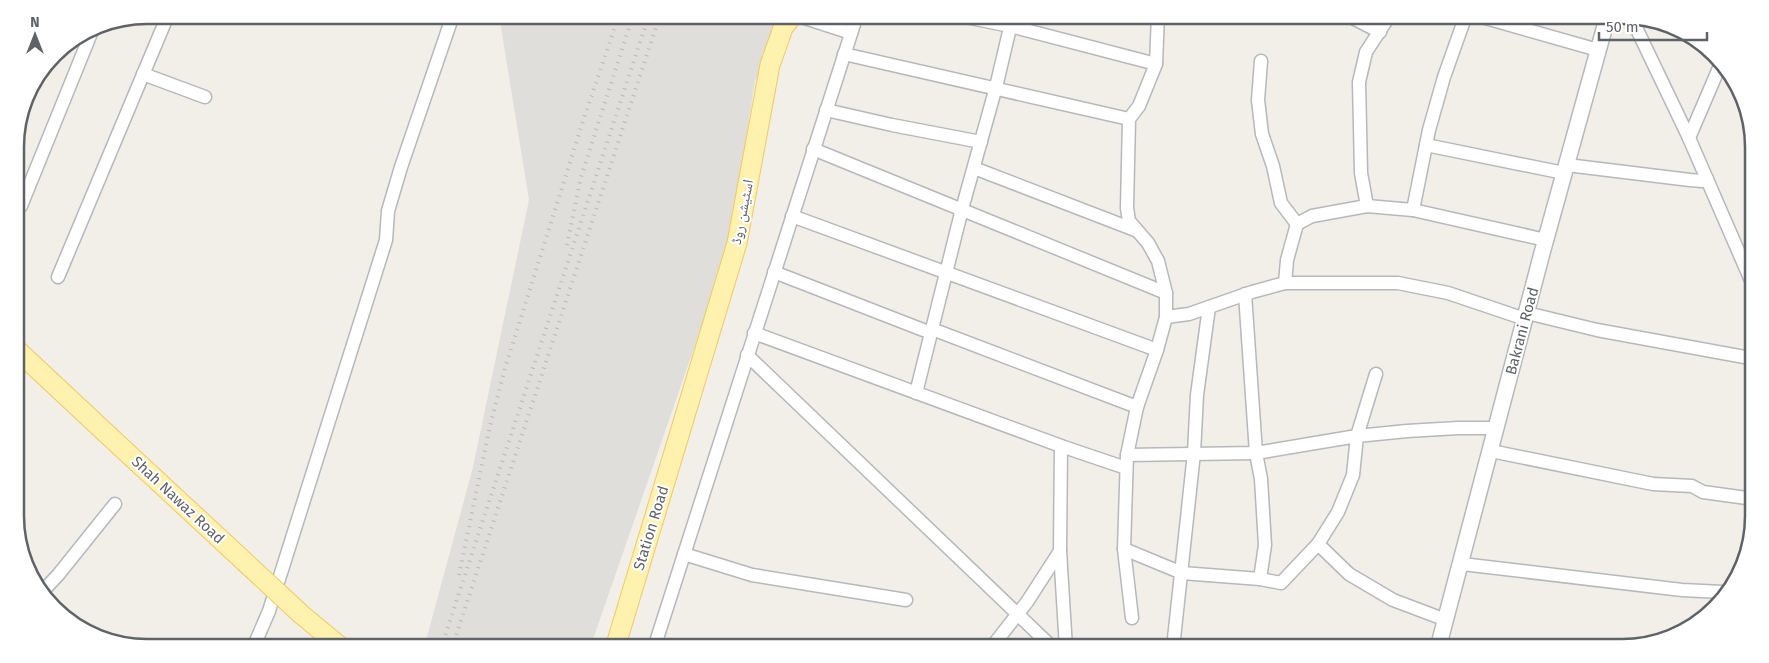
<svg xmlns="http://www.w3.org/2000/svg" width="1769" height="663" font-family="'Fira Sans','Noto Naskh Arabic',sans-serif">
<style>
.industrial{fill:#e0deda}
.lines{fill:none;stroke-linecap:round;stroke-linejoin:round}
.minor-casing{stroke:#b5b8bc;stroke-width:15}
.tertiary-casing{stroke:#b5b8bc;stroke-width:18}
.primary-casing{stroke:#f2c960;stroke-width:21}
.minor{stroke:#fff;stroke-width:12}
.tertiary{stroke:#fff;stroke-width:15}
.primary{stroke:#fff2af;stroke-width:19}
.rail{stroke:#b6b7b8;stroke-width:4;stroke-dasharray:1 6;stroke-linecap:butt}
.primary-bridge-casing{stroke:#f2c960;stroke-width:21;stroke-linecap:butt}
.primary-bridge{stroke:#fff2af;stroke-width:19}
.labels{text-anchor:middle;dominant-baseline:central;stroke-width:4;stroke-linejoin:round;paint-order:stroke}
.street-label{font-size:15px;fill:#5f6368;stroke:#fff}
.rim{fill:none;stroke:#5f6368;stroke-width:2.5}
</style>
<rect width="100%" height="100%" fill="#f1efe8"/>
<path class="industrial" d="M499,15H786L755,81L729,247L590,648H424L473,467L529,200Z"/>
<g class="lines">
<g class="minor-casing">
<g id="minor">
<path d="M796,15L851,33"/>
<path d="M956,15L1010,26L1156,64"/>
<path d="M1347,15L1380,32"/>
<path d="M1475,15L1598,50"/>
<path d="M1631,17L1689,138L1753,285"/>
<path d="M844,54L1129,119"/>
<path d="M1261,61L1258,100L1262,134L1273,166L1281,203L1297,224"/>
<path d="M143,74L205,97"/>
<path d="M826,110L892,125L981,142"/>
<path d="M1689,138L1722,61"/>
<path d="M1426,145L1564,173"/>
<path d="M813,149L1166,293"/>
<path d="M1567,165L1690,180L1702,181L1707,179"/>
<path d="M974,168L1135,230"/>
<path d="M21,206L94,26"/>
<path d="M1367,206L1361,173L1359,82L1366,52L1390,15"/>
<path d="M1413,210L1429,130L1444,77L1466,15"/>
<path d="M792,216L1157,350"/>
<path d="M774,272L931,333"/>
<path d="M58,277L168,15"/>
<path d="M1285,283L1287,260L1297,224L1312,216L1367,206L1413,210L1546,240"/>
<path d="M1245,294L1256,453L1261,479L1265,545L1260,579"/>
<path d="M1527,313L1597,330L1750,358L1754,357"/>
<path d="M1166,317L1189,314L1252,292L1285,283H1398L1448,293L1525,319"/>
<path d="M932,329L1137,407"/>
<path d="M754,333L1061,446L1126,468"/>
<path d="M747,355L1053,648"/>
<path d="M916,393L962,209L996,87L1013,15"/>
<path d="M1491,451L1653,484L1692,486L1703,492L1754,499"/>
<path d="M1127,455L1256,453L1357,436L1407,431L1458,428H1497"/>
<path d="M1318,544L1349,574L1393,600L1446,620"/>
<path d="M1124,549L1182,573L1260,579L1281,583L1318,544L1338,512L1353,475L1357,436L1376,374"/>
<path d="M1060,551L1066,648"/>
<path d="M684,554L752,575L906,600"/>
<path d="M1462,564L1682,590L1723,592"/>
<path d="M42,592L58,575L115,504"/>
<path d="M1132,618L1124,549L1127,455L1137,407L1157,350L1166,317V293L1158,261L1148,243L1129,221L1127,208L1129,119L1139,106L1156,64L1158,15"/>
<path d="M253,648L269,611L386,240L388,211L401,167L453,15"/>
<path d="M654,648L857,15"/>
<path d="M991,648L1027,602L1060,551L1061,446"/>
<path d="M1173,648L1194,453L1197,395L1209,307"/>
</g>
</g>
<g class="tertiary-casing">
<path id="tertiary" d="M1438,648L1542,253L1608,15"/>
</g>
<g class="primary-casing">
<g id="primary">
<path d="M16,349L108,435"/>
<path d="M615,648L737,243L770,65L783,28L793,15"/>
</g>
</g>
<use href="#minor" class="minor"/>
<use href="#tertiary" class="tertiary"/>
<use href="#primary" class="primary"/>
<g class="rail">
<path d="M567,245L581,177L633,15"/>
<path d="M459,575L490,426L505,368L585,115L619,15"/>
<path d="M441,648L649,15"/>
<path d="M452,648L660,15"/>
</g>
<g class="primary-bridge-casing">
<path id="primary-bridge" d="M108,435L302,615L342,648"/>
</g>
<use href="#primary-bridge" class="primary-bridge"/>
</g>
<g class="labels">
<g class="street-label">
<text transform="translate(742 212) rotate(-79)">اسٹیشن روڈ</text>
<text transform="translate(1522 331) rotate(-75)">Bakrani Road</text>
<text transform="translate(178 500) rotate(43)">Shah Nawaz Road</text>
<text transform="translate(651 528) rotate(-73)">Station Road</text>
</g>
</g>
<path d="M0 0H1769V663H0ZM147 24H1622A123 123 0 0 1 1745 147V516A123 123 0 0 1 1622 639H147A123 123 0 0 1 24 516V147A123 123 0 0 1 147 24Z" fill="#fff" fill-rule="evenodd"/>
<path class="rim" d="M147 24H1622A123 123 0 0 1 1745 147V516A123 123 0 0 1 1622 639H147A123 123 0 0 1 24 516V147A123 123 0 0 1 147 24Z"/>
<g transform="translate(35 35)" stroke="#ffffff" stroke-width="4" paint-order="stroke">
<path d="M0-4L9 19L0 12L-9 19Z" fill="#5f6368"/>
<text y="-8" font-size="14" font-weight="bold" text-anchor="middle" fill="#5f6368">N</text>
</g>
<path d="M1599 32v8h108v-8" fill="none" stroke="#5f6368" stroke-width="2.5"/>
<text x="1606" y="32" font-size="15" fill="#5f6368" stroke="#ffffff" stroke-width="4" paint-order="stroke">50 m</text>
</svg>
